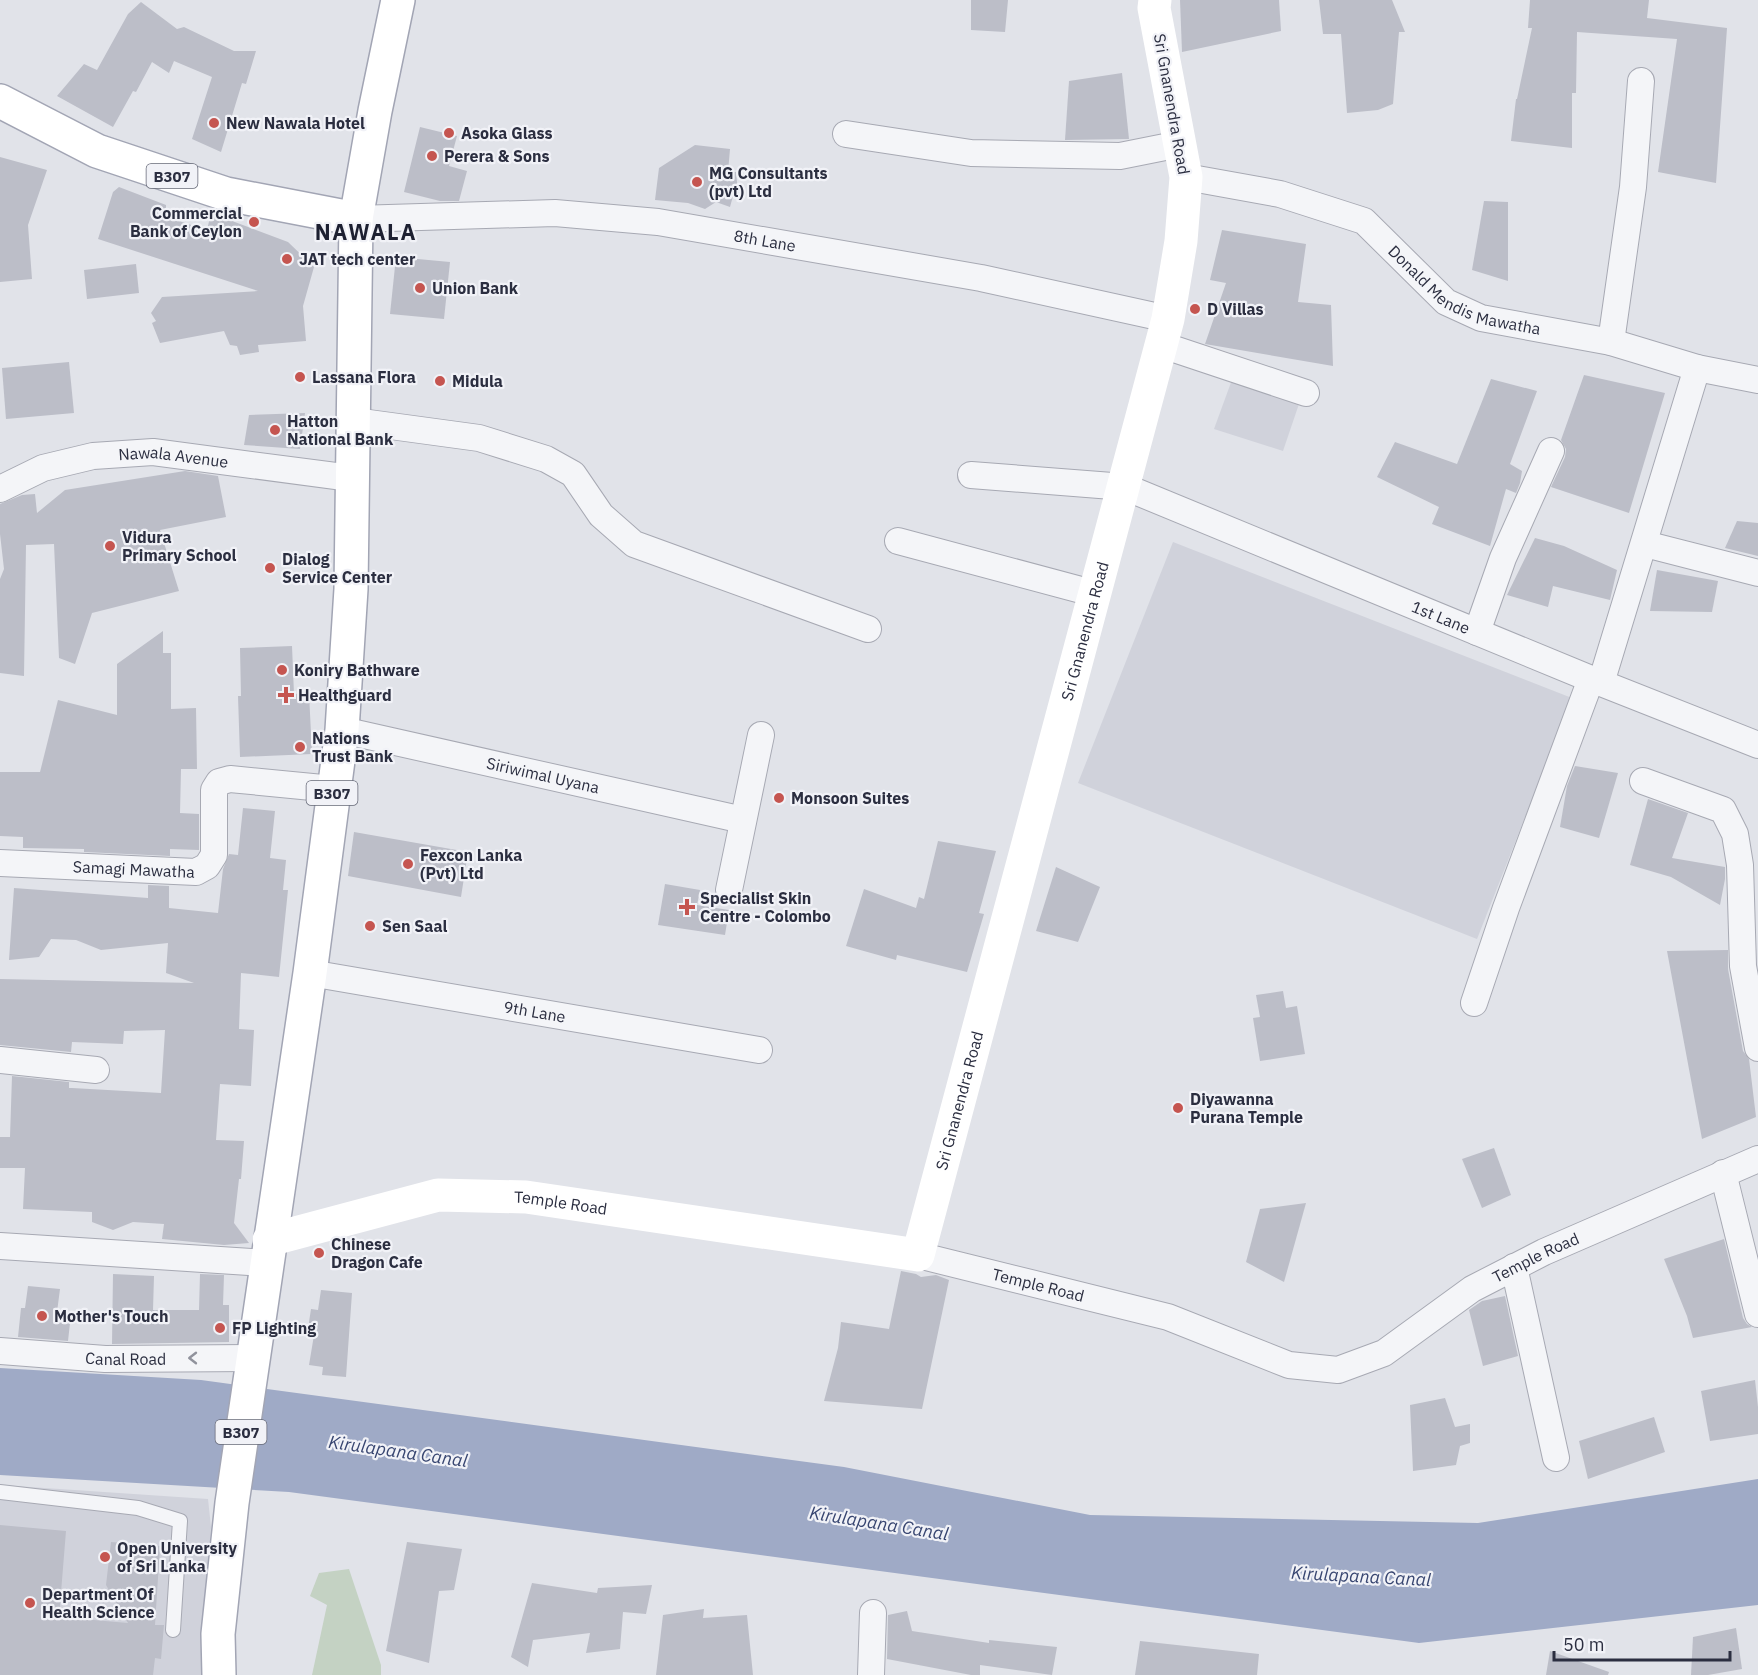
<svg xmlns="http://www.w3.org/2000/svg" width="1758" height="1675" font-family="'IBM Plex Sans',sans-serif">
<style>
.built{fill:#d0d2db}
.green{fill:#c4d2c3}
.water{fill:#9faac6}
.building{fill:#bcbec8}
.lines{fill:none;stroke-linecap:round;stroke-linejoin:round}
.lane-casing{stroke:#a7a9b3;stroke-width:16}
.street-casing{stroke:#a7a9b3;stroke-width:28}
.primary-casing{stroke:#a2a5b4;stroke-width:36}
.lane{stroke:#f4f5f8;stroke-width:14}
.street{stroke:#f4f5f8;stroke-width:26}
.secondary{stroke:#fff;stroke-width:33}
.primary{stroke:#fff;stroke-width:33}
.oneway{stroke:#90929c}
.poi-dot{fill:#c55550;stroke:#f1f2f7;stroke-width:2}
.labels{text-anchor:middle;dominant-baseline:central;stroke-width:4.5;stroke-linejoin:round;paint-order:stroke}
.shield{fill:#f1f2f7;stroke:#666977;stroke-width:1.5}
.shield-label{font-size:15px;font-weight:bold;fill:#2b2e40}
.street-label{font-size:16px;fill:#2b2e40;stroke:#f1f2f7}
.poi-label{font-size:16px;font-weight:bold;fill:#2b2e40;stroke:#f1f2f7;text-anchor:start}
.water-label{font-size:18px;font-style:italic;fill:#384671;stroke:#f1f2f7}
.district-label{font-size:22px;font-weight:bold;letter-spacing:1.5px;fill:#1d2031;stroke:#f1f2f7}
</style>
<rect width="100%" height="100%" fill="#e1e3e9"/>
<g class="built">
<path d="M1233,377L1301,398L1283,451L1214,429Z"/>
<path d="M1173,542L1572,698L1477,939L1078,783Z"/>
<path d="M0,1485L208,1499L211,1527L207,1586L205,1675H0Z"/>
</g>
<path class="green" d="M349,1569L381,1665V1675H312L327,1605L310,1596L319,1573Z"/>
<path class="water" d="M0,1368L201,1380L844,1467L1090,1515L1478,1523L1758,1479V1605L1419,1643L289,1492L0,1475Z"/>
<g class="building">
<path d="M971,0H1008L1005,32L971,30Z"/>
<path d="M1180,0H1279L1281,31L1182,52Z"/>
<path d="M1319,0H1392L1405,32H1399L1393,104L1378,110L1347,113L1341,34H1323Z"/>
<path d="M1530,0H1649L1647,18L1727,28L1716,183L1658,172L1677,39L1577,32L1576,93H1572V148L1511,141L1516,99H1517L1532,28H1528Z"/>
<path d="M141,2L177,29L184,27L234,51H256L246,84L242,83L221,152L192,139L212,77L174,61L169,73L152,62L136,92L133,91L113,127L57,96L84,64L97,70L128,14Z"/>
<path d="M1122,73L1129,139L1065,140L1069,81Z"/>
<path d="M420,127L457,136L449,166L467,171L459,201H440L404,192Z"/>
<path d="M695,145L730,149L728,172H736L738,192L733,196L730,207L716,202L705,209L688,203L655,200L659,168Z"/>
<path d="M0,157L47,170L28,225L32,279L0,282Z"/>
<path d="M119,187L166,205V217L207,230L211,213L288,242L314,267L303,306L306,341L258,345L259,352L240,355L237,346L230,345L224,331L160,343L152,323L156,321L151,313L162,297L258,291L98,239L113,192Z"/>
<path d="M1484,201L1508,202V281L1472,270Z"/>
<path d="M1222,230L1306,244L1298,302L1331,305L1333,366L1205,344L1226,283L1210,280Z"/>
<path d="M396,257L450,262L444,319L390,314Z"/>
<path d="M136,264L139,293L87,299L84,270Z"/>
<path d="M69,362L74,413L6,419L2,368Z"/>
<path d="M1584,375L1665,393L1629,513L1551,487L1565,457L1566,449L1561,440Z"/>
<path d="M1491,379L1537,391L1510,464L1522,471L1520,483L1516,493L1506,489L1490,546L1432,524L1439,507L1377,477L1395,442L1457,464Z"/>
<path d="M305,413L300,449L244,445L249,415Z"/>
<path d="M185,471L218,476L226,517L160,530L179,591L92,613L75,664L59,658L54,544L26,545L24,676L0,673V579L4,569L0,534V504L22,495L35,494L37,513L65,490Z"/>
<path d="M1737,521L1758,523V556L1725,548Z"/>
<path d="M1535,538L1564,546L1617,570L1610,600L1553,586L1548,607L1507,595Z"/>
<path d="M1657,570L1718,581L1712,612L1650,611Z"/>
<path d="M163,631V653H171V709L196,708L197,769H181L180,813L199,814V850L170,849V856L84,852V849L23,848V837L0,836V772H40L58,700L117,715V664Z"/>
<path d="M292,646L294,694L309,693L312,754L240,757L238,696H241L240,648Z"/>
<path d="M1575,766L1618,773L1599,838L1560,827L1567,786Z"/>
<path d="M1648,799L1688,813L1672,858L1725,867V879L1720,905L1671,877L1630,865Z"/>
<path d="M243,808L275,811L270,858L286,860L283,890H288L279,977L241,973L239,1029L254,1030L251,1086L220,1084L216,1140L244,1141L241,1179H239L234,1223L249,1243L224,1245L162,1239L164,1224L133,1222L113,1230L92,1222V1212L23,1209L25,1168H0V1137H10L12,1076L69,1082V1088H72L161,1093L165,1030L124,1031L123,1044L72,1042L71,1052L0,1045V979L194,983L166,973L168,943L101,950L76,940L51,939L39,957L9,960L14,888L148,898V885L169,886V908L218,913L223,869L229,854L238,855Z"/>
<path d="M354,832L468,852L461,897L348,876Z"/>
<path d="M938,841L996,851L979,913L984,914L967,972L897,955L896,960L846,946L864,889L916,908L919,897L924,899Z"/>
<path d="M1056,867L1100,887L1078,942L1036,931Z"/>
<path d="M665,884L700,890L697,905L729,910L725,935L658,925Z"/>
<path d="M1728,950V969L1743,1051L1749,1059L1756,1117L1702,1139L1667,951Z"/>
<path d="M1283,991L1286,1008L1297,1006L1305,1054L1260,1061L1253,1018L1260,1017L1256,995Z"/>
<path d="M1494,1148L1511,1195L1482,1208L1462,1159Z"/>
<path d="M1306,1203L1284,1282L1246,1262L1260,1209Z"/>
<path d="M1724,1239L1743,1318L1747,1324L1752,1327L1693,1338L1687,1316L1664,1259Z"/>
<path d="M901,1271L916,1274L921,1277L936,1275L949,1280L922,1409L824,1401L838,1348L841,1322L889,1329Z"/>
<path d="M113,1274L154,1276L153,1310H199L200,1274L224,1275L223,1305H229V1342L112,1344Z"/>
<path d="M28,1286L60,1289L57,1312L71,1314L68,1341L18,1337L21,1308H25Z"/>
<path d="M321,1290L352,1293L346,1377L322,1375L323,1367L309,1365L314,1335H307L311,1309L318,1310Z"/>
<path d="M1505,1296L1518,1356L1483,1366L1469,1310L1482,1301Z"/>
<path d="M1755,1380L1758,1407V1434L1710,1441L1701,1391Z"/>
<path d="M1445,1398L1455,1427L1470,1424V1443L1460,1446L1456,1465L1413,1471L1410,1405Z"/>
<path d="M1654,1417L1665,1452L1588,1479L1579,1441Z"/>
<path d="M0,1525L66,1531L59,1617L128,1623L106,1585L111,1542L160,1546L155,1625H164L161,1659L155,1658L153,1675H0Z"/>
<path d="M407,1542L462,1549L454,1590L439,1591L429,1663L386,1651Z"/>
<path d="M532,1583L597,1593L598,1588L652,1585L646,1614L623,1612L620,1649L586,1653L590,1633L533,1640L528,1667L511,1657Z"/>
<path d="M704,1609L703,1618L747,1615L753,1675H656L663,1615Z"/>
<path d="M907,1611L912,1631L989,1643V1640L1057,1647L1052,1675L980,1665V1675H971L887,1659L888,1615Z"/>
<path d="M1736,1628L1742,1669L1708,1675H1691L1693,1637Z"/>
<path d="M1140,1641L1259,1654L1257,1675H1135Z"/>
<path d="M1550,1651L1609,1672L1608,1675H1546Z"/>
</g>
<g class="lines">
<g class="lane-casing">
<path id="lane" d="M0,1492L138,1508L180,1521L173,1630"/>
</g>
<g class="street-casing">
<g id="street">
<path d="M846,134L971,153L1120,156L1180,144"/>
<path id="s1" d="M1186,177L1280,194L1364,221L1446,302L1481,318L1611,342L1697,368L1758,380"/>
<path id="s2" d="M356,219L555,213L658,222L981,278L1168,319"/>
<path d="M1611,342L1633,187L1641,81"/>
<path d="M1162,345L1306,393"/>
<path d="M354,421L479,438L546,459L573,474L601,515L634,544L868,629"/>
<path id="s3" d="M971,475L1125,487L1591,679L1758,745"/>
<path id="s4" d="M0,489L43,468L93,456L153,452L351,478"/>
<path d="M898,541L1096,594"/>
<path d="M1645,544L1758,573"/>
<path d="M1477,632L1503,558L1551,451"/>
<path d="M1601,683L1697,368"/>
<path id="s5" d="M342,730L743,820"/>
<path d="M1643,781L1723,810L1735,834L1740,865L1743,966L1758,1048"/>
<path id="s6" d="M0,863L196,872L207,866L214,855V790L219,782L230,779L333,789"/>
<path d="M729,890L761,735"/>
<path id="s7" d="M310,973L759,1050"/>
<path d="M1474,1003L1506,908L1591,679"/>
<path d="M0,1060L96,1070"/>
<path d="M1723,1173L1758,1314"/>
<path d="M0,1246L266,1263"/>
<path id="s8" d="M918,1255L1168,1317L1289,1365L1338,1370L1384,1353L1472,1289L1544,1252L1758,1159"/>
<path d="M1514,1267L1556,1458"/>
<path id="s9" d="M0,1351L105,1359L252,1358"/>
<path d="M871,1675L873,1613"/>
</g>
</g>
<g class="primary-casing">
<g id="primary">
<path d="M0,101L97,151L226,194L356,219"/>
<path d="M219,1675L218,1634L232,1503L310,973L342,730L351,589L356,219L375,111L398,0"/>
</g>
</g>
<use href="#lane" class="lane"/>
<use href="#street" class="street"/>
<path class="secondary" id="s10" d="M269,1240L438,1195L526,1197L918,1255L1168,319L1181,241L1186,177L1154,8L1155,0"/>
<use href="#primary" class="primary"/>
</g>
<defs><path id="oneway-chevron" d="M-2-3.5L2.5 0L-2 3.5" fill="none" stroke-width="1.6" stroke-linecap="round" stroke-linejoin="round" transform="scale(1.5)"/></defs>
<use class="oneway" href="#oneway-chevron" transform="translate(193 1358) rotate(180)"/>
<g class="poi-dot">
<circle cx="214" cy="123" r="6"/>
<circle cx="449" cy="133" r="6"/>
<circle cx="432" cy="156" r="6"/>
<circle cx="697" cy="182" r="6"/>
<circle cx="254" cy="222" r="6"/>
<circle cx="287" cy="259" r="6"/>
<circle cx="420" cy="288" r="6"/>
<circle cx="1195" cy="309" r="6"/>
<circle cx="300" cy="377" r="6"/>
<circle cx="440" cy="381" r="6"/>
<circle cx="275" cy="430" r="6"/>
<circle cx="110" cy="546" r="6"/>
<circle cx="270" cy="568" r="6"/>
<circle cx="282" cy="670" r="6"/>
<path d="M283 686h6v6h6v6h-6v6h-6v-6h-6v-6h6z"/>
<circle cx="300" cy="747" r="6"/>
<circle cx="779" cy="798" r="6"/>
<circle cx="408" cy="864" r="6"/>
<path d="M684 898h6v6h6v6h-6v6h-6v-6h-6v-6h6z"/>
<circle cx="370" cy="926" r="6"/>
<circle cx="1178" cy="1108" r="6"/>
<circle cx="319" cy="1253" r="6"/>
<circle cx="42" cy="1316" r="6"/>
<circle cx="220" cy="1328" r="6"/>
<circle cx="105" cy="1557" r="6"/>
<circle cx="30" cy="1603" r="6"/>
</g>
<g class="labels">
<g class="shield">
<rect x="146.5" y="164" width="51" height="24" rx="4.5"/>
<rect x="306.5" y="781" width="51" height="24" rx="4.5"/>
<rect x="215.5" y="1420" width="51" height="24" rx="4.5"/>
</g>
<g class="shield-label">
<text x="172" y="176">B307</text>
<text x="332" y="793">B307</text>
<text x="241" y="1432">B307</text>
</g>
<g class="street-label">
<text transform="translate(1172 104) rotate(80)">Sri Gnanendra Road</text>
<text stroke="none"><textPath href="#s2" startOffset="411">8th Lane</textPath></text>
<text stroke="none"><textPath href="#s1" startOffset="310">Donald Mendis Mawatha</textPath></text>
<text stroke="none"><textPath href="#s4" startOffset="180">Nawala Avenue</textPath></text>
<text stroke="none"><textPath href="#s3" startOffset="496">1st Lane</textPath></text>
<text stroke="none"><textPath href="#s10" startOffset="1305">Sri Gnanendra Road</textPath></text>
<text stroke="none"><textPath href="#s5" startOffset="206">Siriwimal Uyana</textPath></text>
<text stroke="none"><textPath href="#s6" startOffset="134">Samagi Mawatha</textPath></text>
<text stroke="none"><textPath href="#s7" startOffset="228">9th Lane</textPath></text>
<text stroke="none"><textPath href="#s10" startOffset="819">Sri Gnanendra Road</textPath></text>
<text stroke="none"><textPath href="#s10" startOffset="298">Temple Road</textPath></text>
<text stroke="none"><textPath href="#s8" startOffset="666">Temple Road</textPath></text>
<text stroke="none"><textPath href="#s8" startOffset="124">Temple Road</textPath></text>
<text stroke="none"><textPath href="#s9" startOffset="126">Canal Road</textPath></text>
</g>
<g class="poi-label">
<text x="226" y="123">New Nawala Hotel</text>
<text x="461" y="133">Asoka Glass</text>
<text x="444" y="156">Perera &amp; Sons</text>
<text x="709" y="173">MG Consultants<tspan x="709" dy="18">(pvt) Ltd</tspan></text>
<text x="242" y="213" text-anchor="end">Commercial<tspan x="242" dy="18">Bank of Ceylon</tspan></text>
<text x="299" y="259">JAT tech center</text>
<text x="432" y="288">Union Bank</text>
<text x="1207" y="309">D Villas</text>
<text x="312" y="377">Lassana Flora</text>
<text x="452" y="381">Midula</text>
<text x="287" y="421">Hatton<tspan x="287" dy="18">National Bank</tspan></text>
<text x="122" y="537">Vidura<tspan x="122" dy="18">Primary School</tspan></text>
<text x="282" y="559">Dialog<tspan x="282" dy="18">Service Center</tspan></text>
<text x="294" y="670">Koniry Bathware</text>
<text x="298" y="695">Healthguard</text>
<text x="312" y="738">Nations<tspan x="312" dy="18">Trust Bank</tspan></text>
<text x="791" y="798">Monsoon Suites</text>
<text x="420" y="855">Fexcon Lanka<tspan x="420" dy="18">(Pvt) Ltd</tspan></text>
<text x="700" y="898">Specialist Skin<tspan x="700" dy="18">Centre - Colombo</tspan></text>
<text x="382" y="926">Sen Saal</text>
<text x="1190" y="1099">Diyawanna<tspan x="1190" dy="18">Purana Temple</tspan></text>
<text x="331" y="1244">Chinese<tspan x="331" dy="18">Dragon Cafe</tspan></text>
<text x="54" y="1316">Mother's Touch</text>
<text x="232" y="1328">FP Lighting</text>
<text x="117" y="1548">Open University<tspan x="117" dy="18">of Sri Lanka</tspan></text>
<text x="42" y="1594">Department Of<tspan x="42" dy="18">Health Science</tspan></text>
</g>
<g class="water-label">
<text transform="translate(398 1451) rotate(8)">Kirulapana Canal</text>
<text transform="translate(879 1523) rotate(9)">Kirulapana Canal</text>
<text transform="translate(1361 1576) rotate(3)">Kirulapana Canal</text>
</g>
<g class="district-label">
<text x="366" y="231">NAWALA</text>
</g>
</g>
<path d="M1554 1651v9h176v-9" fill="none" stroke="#2b2e40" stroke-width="3"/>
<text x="1563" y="1651" font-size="18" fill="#2b2e40" stroke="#f1f2f7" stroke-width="4.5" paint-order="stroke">50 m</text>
</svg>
